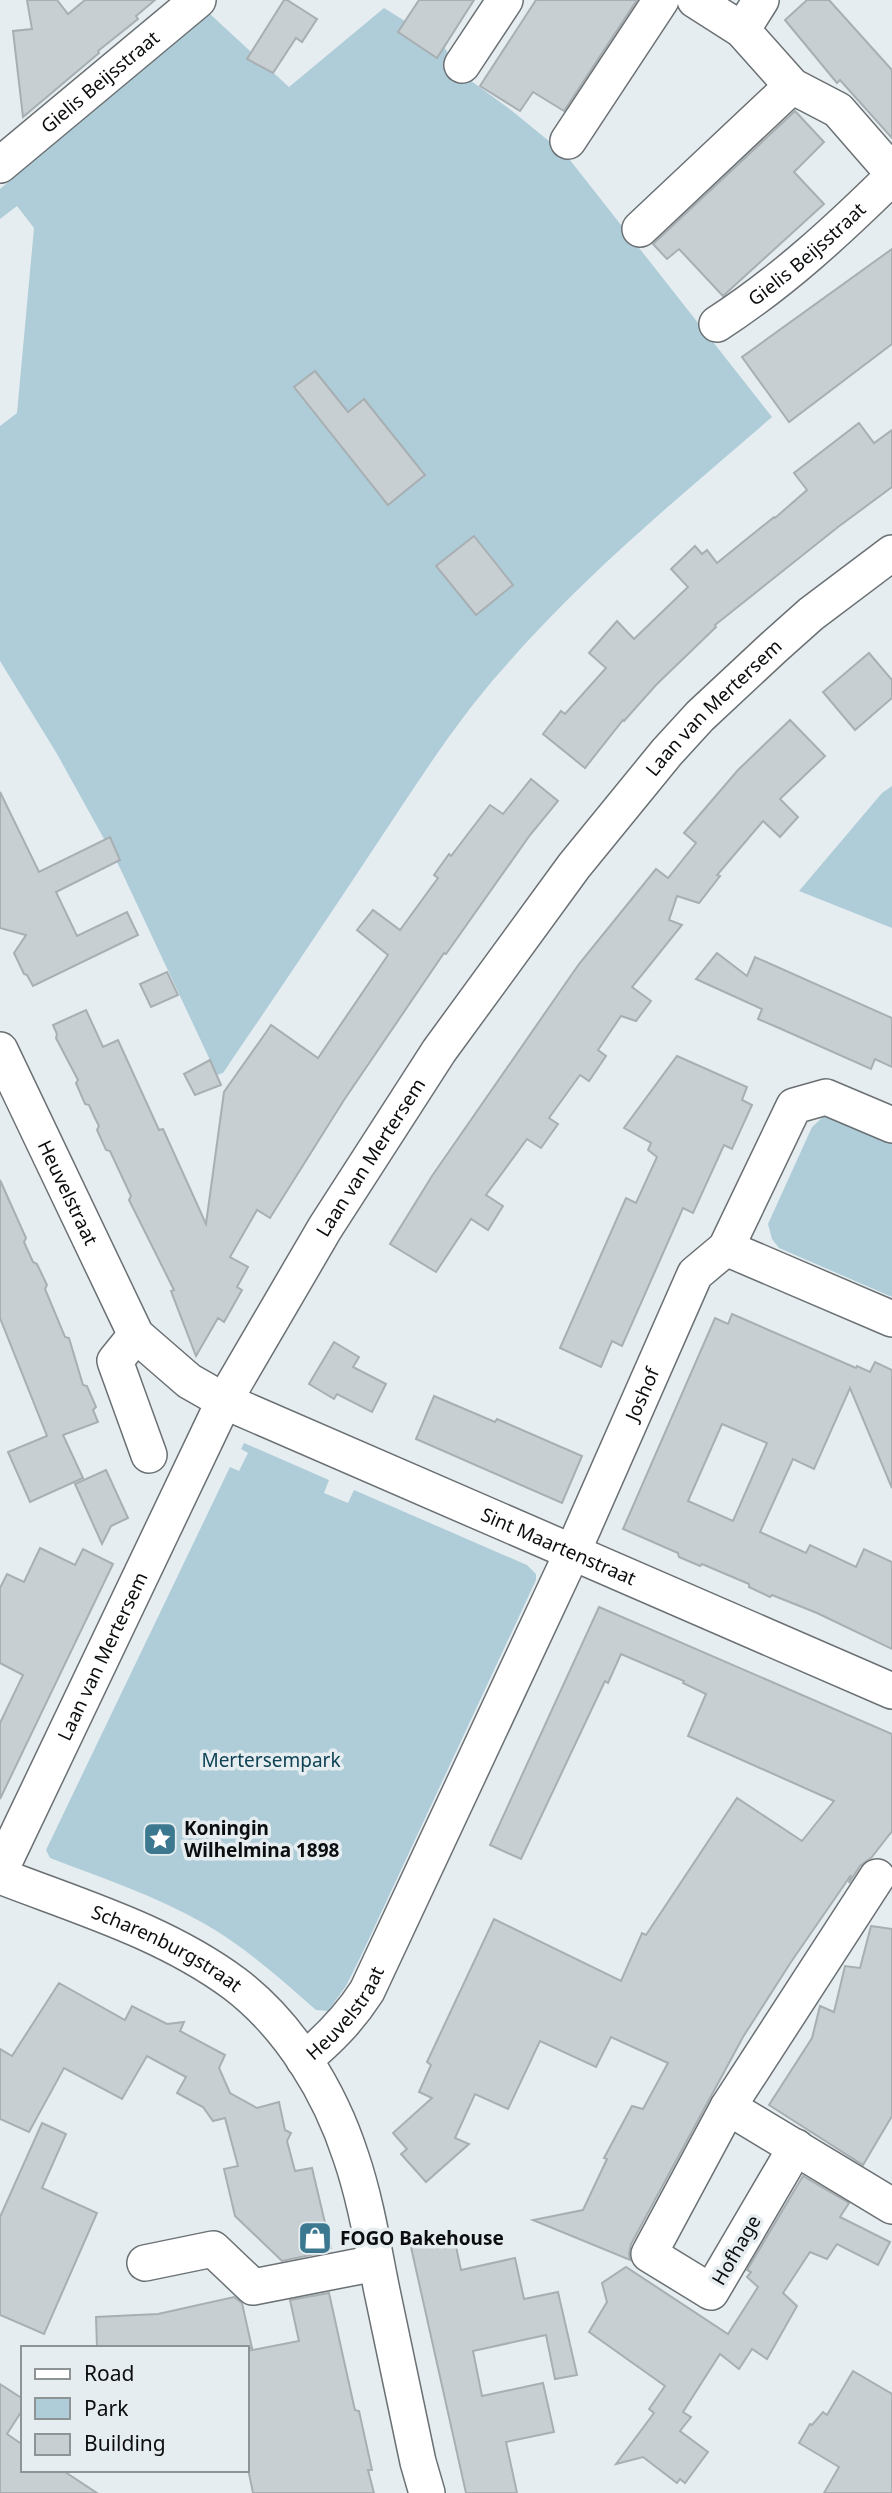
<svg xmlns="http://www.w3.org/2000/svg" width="892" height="2493" font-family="'Noto Sans',sans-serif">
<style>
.green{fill:#afcdd9}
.building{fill:#c8cfd2;stroke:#a8afb2;stroke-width:2;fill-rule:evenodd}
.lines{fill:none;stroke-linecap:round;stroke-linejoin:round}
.minor-casing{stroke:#6a7073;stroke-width:38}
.minor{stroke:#fff;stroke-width:35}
.labels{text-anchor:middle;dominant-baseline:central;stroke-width:7;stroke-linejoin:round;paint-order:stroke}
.street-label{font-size:19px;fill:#0b0d0e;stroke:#e6edf0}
.park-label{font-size:19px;fill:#0e4254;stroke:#e6edf0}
.poi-label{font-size:19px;font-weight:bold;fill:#0b0d0e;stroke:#e6edf0;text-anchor:start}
</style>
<rect width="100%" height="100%" fill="#e6edf0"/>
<g class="green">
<path d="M384,8L442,44L463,75L511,110L566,155L772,417C678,498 582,577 501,671C455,723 418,782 380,839C328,918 276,995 223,1073L217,1075L119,866L57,754L0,661V426L17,413L34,228L17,206L0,219V189L210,14L289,87Z"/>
<path d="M892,786V928L799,891L882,793Z"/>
<path d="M836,1114L892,1137V1297L779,1248L772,1239L768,1224L812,1127L823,1117Z"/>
<path d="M244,1443L329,1480L324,1493L348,1503L354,1490L527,1565L536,1574V1580L360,1958L346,1986L328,2011L316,2010C281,1979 245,1947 205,1924C156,1896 102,1878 50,1858L46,1850L230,1467L239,1471L248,1453L241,1449Z"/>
</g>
<g class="building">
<path d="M27,0H57L68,14L85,0H155L136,16L138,19L98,51L99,53L23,117L13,31L32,29Z"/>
<path d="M284,0H287L317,19L302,42L296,38L273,73L247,59Z"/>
<path d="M419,0H474L437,58L398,32Z"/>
<path d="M536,0H637L564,111L533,92L520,111L480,86Z"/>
<path d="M807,0H829L892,70V138L840,80L837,83L785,20Z"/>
<path d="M795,111L824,142L794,172L824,204L723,296L679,249L667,259L653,244Z"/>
<path d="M892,249V344L789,422L742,357Z"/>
<path d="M315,371L348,412L364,399L425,475L388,505L294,387Z"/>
<path d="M859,423L874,443L892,430V487L838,527L715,625L716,627L656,685L624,721L623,720L585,768L543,734L561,711L565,714L606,668L589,653L617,621L634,639L688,587L671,569L695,546L702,554L707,550L717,563L774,517L775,518L807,490L794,473Z"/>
<path d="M474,536L513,585L476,615L436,566Z"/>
<path d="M869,653L892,680V698L855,730L823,692Z"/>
<path d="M790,720L825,756L780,799L798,817L780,837L763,821L717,875L720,876L699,903L677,896L669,920L682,925L632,987L651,1001L636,1021L621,1016L598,1050L606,1056L589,1081L580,1075L549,1118L558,1124L541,1148L527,1139L486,1195L503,1206L488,1230L471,1219L436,1272L390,1244L432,1176L579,964L656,869L668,878L696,843L684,833L738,770Z"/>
<path d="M531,779L558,801L530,835L446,954L444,953L344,1100L270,1218L257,1210L230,1257L248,1267L237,1287L242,1290L224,1322L218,1318L196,1356L171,1291L174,1290L129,1200L131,1196L110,1151L106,1150L97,1130L99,1126L94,1116L89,1105L85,1104L76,1083L78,1080L56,1038L57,1034L53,1025L86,1010L103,1047L118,1040L159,1130L163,1129L206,1224L224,1092L267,1031L271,1025L318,1058L388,955L357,930L373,910L400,930L438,878L434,875L449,854L451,856L490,805L503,814Z"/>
<path d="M0,792L39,872L110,837L120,860L56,892L77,936L127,912L138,935L33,986L27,975L24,974L14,953L26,935L0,928Z"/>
<path d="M717,953L747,976L755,957L892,1018V1067L875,1059L871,1069L779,1028L758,1019L762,1009L696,979Z"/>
<path d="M167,972L178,995L151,1007L140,984Z"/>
<path d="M677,1056L747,1087L742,1100L752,1105L732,1149L724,1145L693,1213L683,1208L622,1346L612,1341L601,1367L560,1348L626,1198L636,1203L657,1157L648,1150L651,1143L624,1128Z"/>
<path d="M210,1060L221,1085L195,1095L184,1074Z"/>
<path d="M0,1180L26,1238L24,1242L28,1251L33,1262L37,1264L47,1285L45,1289L65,1337L69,1338L83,1385L87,1386L96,1407L93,1410L98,1422L63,1435L83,1478L30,1502L8,1452L47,1436L0,1318Z"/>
<path d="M732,1314L856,1368L857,1366L870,1372L875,1362L892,1370V1488L850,1388L814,1469L793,1459L760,1532L806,1553L810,1545L856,1567L864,1549L892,1562V1649L817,1613L772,1595L770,1597L749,1587V1584L702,1564L700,1566L679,1557L678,1553L623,1529L715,1318L728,1324ZM722,1424L767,1443L733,1521L688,1501Z"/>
<path d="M334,1342L359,1357L353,1367L386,1384L372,1412L337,1394L334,1399L309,1384Z"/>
<path d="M434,1396L495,1422L497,1419L582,1456L562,1503L416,1439Z"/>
<path d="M106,1470L128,1518L111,1526L102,1544L75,1484Z"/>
<path d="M40,1548L75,1565L83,1549L113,1564L0,1799V1723L23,1675L0,1663V1588L7,1574L24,1582Z"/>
<path d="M599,1607L892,1734V1831L871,1858L860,1866L849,1883L851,1875L791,1962L743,2037L631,2244L629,2254L630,2260L533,2220L583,2210L607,2159L604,2158L632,2106L643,2109L668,2063L611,2037L596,2067L540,2041L508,2109L475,2094L455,2138L469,2144L426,2182L401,2154L407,2149L393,2133L432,2098L419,2092L431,2065L427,2062L494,1919L621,1981L642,1933L646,1935L737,1798L802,1841L834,1801L688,1736L706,1694L683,1683L684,1681L621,1654L608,1683L605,1681L521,1859L490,1845Z"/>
<path d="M871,1926L892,1929V2116L863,2165L769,2105L812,2038L820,2006L834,2012L845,1966L860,1968Z"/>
<path d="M59,1983L125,2020L132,2006L167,2024L184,2022L180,2031L225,2055L219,2068L230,2093L257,2108L279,2102L285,2130L291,2133L287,2141L295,2171L312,2168L331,2248L319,2250L320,2253L282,2261L235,2216L224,2169L238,2166L225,2118L213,2121L203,2107L177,2093L186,2077L147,2056L122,2099L64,2068L29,2132L0,2119V2049L12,2056Z"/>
<path d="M42,2123L66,2134L42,2188L97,2213L44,2334L0,2315V2217Z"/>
<path d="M803,2176L849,2203L840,2217L890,2242L878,2265L837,2244L827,2259L810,2252L783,2293L797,2306L767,2359L752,2349L739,2369L720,2354L683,2412L691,2417L680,2431L708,2452L685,2483L680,2479L677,2483L643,2457L616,2464L654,2413L649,2409L665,2386L589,2332L607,2302L602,2283L626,2267L728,2334L758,2287L747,2277L751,2272L747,2270Z"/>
<path d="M454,2237L461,2270L515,2258L524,2299L558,2292L577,2375L555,2379L546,2335L473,2351L482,2396L543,2383L554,2432L506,2442L517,2493H466L411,2247Z"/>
<path d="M329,2293L354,2406L355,2410L359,2411L372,2470H368L374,2493H253L247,2464V2351L299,2341L290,2300Z"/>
<path d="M234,2297L242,2303L252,2348H97L96,2317L158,2314Z"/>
<path d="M853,2371L892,2394V2493H824L839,2467L799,2443L810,2424L812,2425L823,2412L827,2415Z"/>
<path d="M0,2384L23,2399V2409L7,2434L23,2445V2470H62L97,2493H0Z"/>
</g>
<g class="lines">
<g class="minor-casing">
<g id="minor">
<path d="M695,0L742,30L792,86L838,110L892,172"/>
<path d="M742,30L761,0"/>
<path d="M462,65L505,0"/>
<path d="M568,141L661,0"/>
<path id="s1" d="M0,165L198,0"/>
<path d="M640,229L792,86"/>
<path id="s2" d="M717,324C782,282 837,231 892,177"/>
<path id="s3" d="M0,1050L136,1335L189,1381L224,1401L892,1691"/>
<path d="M726,1248L892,1319"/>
<path d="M136,1335L115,1361L149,1455"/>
<path id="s4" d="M0,1871L224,1401L325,1228L439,1051L574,866L667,752L700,716L774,647L811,614L892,553"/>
<path id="s5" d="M0,1876C80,1907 165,1932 235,1984C290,2026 330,2092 351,2157C366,2201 373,2247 382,2291C394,2348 406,2405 418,2462L427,2493"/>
<path id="s6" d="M304,2060C329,2039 349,2019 367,1991L573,1551L695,1274L726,1248L794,1106L826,1097L892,1125"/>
<path d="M728,2107L892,2206"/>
<path d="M796,2147L711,2292L649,2254L728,2107L877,1877"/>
<path d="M145,2263L213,2249L253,2287L376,2263"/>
</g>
</g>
<use href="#minor" class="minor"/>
</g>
<defs>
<g id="sight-square" transform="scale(1.75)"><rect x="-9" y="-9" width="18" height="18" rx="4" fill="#3c7990" stroke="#e6edf0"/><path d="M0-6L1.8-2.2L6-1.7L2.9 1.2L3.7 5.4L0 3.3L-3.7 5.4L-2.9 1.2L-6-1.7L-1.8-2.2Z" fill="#fff"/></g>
<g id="shop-square" transform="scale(1.75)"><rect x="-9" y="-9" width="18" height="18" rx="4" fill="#3c7990" stroke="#e6edf0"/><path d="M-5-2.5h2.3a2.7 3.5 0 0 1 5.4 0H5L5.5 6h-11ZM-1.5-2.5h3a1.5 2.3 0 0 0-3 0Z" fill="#fff"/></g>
</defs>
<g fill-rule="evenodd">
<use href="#sight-square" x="160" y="1839"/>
<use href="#shop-square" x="315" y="2238"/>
</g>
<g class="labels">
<g class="street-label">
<text stroke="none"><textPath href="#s1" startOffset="130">Gielis Beijsstraat</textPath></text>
<text stroke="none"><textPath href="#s2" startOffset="114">Gielis Beijsstraat</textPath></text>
<text stroke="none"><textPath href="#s4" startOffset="1372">Laan van Mertersem</textPath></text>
<text stroke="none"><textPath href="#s4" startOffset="805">Laan van Mertersem</textPath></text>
<text stroke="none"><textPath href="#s3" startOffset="158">Heuvelstraat</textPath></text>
<text stroke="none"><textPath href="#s6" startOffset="751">Joshof</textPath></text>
<text stroke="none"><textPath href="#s3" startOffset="791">Sint Maartenstraat</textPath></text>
<text stroke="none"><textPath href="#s4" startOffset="238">Laan van Mertersem</textPath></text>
<text stroke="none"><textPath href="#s5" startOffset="182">Scharenburgstraat</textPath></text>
<text stroke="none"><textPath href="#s6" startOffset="63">Heuvelstraat</textPath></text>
<text transform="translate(736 2250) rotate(-60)">Hofhage</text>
</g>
<g class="park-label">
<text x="271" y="1760">Mertersempark</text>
</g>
<g class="poi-label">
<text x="184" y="1828">Koningin<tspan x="184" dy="22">Wilhelmina 1898</tspan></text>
<text x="340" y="2238">FOGO Bakehouse</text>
</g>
</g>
<rect x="21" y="2346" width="228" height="126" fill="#e6edf0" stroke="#8e9396" stroke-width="2"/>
<rect x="35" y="2369" width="35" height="10" fill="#ffffff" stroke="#8e9396" stroke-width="2"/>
<text x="84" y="2381" font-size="21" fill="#0b0d0e">Road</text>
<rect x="35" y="2398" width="35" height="21" fill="#afcdd9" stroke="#8e9396" stroke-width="2"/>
<text x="84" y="2416" font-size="21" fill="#0b0d0e">Park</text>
<rect x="35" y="2434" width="35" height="21" fill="#c8cfd2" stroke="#8e9396" stroke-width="2"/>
<text x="84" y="2451" font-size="21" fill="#0b0d0e">Building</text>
</svg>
